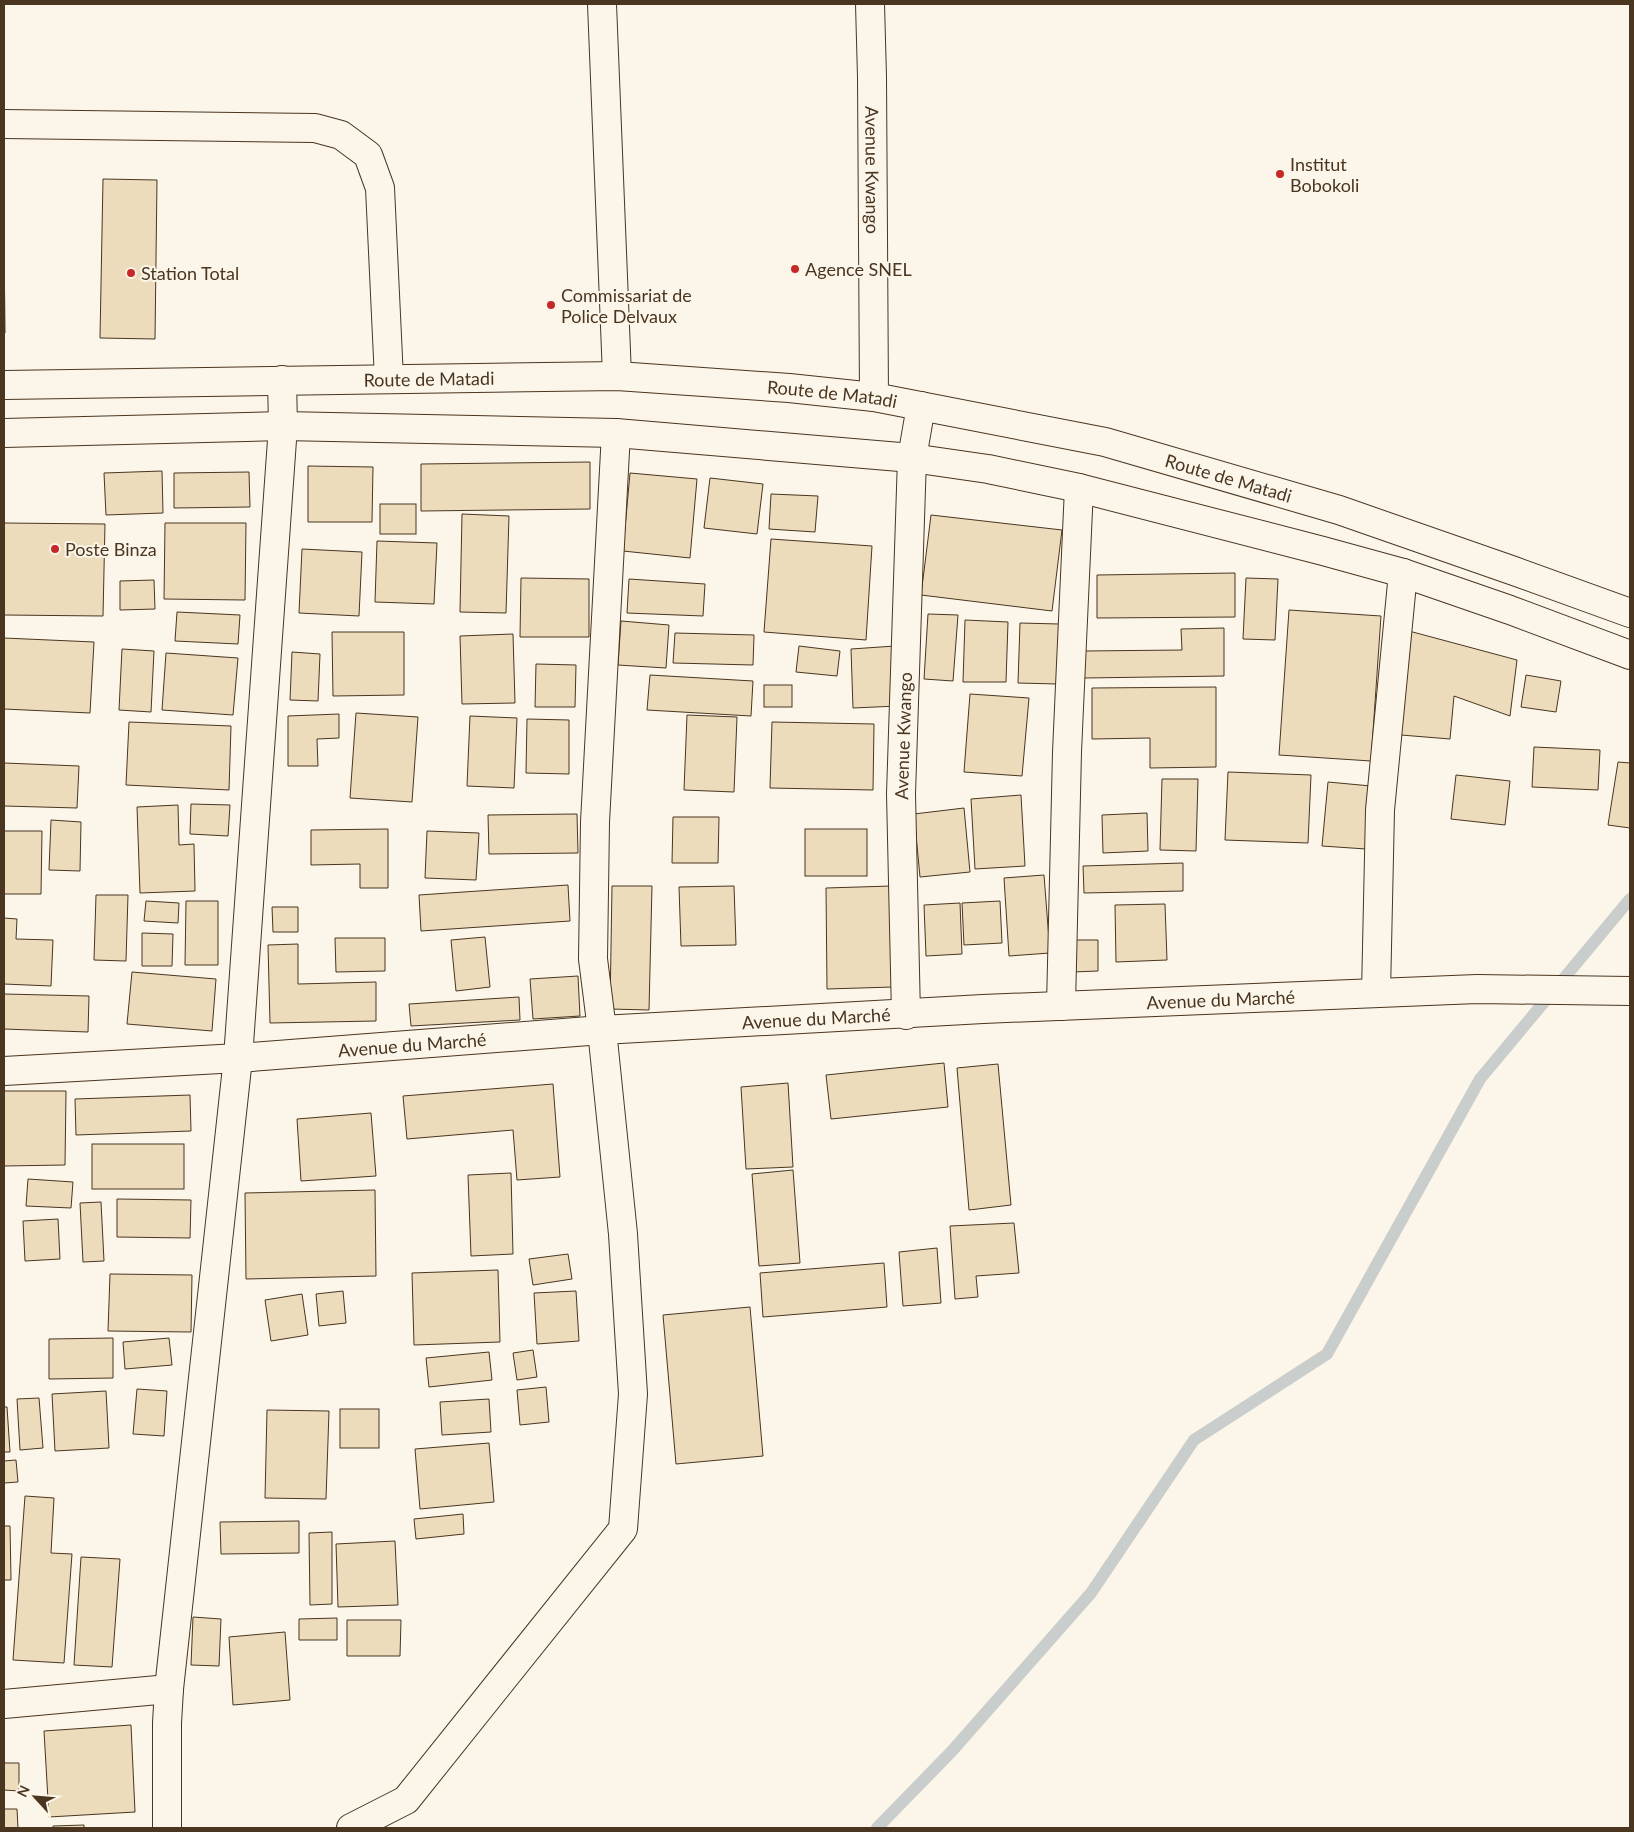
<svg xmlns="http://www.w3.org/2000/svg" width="1634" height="1832" font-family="Lato,sans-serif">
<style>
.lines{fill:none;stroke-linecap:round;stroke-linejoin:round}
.stream{stroke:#c9cecd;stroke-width:12}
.building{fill:#ecdcbc;stroke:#4a3520}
.minor-casing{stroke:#4a3520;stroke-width:30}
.primary-casing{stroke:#4a3520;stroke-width:30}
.minor{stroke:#fbf6e9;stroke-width:28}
.primary{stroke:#fbf6e9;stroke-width:28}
.poi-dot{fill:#c62828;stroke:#fbf6e9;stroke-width:2}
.labels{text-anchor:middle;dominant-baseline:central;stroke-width:4;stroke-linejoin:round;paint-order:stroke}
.poi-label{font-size:18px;fill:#4a3520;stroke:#fbf6e9;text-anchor:start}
.street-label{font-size:18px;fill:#4a3520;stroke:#fbf6e9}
</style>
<rect width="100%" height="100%" fill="#fbf6e9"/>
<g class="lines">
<path class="stream" d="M877,1828L952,1751L1091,1593L1194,1440L1327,1354L1480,1079L1630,899"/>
</g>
<g class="building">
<path d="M103,179L157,180L155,339L100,338Z"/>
<path d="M4,239L5,333H4Z"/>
<path d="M590,462V509L421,511V464Z"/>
<path d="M308,466L373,467L372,522H308Z"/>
<path d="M162,471L163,513L106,515L104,473Z"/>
<path d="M249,472L250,507L174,508V473Z"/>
<path d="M630,473L697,479L690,558L623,551Z"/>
<path d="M710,478L763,484L757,534L704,528Z"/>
<path d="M771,494L818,496L815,532L769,529Z"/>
<rect x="380" y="504" width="36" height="30"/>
<path d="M462,514L509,516L506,613L460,612Z"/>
<path d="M931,515L1062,530L1052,611L921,595Z"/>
<path d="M4,523L105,524L103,616L4,615Z"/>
<path d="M165,523H246L245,600L164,599Z"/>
<path d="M771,539L872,546L866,640L764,632Z"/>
<path d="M377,541L437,543L434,604L375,602Z"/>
<path d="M302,549L362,552L359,616L299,613Z"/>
<path d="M1235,573V617L1097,618V575Z"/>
<path d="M521,578L589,579V637H520Z"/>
<path d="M1246,578L1278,579L1275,640L1243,639Z"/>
<path d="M629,579L705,584L703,616L627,613Z"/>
<path d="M154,580L155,609L120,610V581Z"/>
<path d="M1289,610L1381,616L1371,761L1279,755Z"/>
<path d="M177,612L240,615L238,644L175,641Z"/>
<path d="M928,614L958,615L953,681L924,679Z"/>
<path d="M965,620L1008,622L1006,682H963Z"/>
<path d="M621,621L669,625L666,668L618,665Z"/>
<path d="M1020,623L1059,624L1057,684L1018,683Z"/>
<path d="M1224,628V676L1084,678V651L1182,650L1181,629Z"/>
<path d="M1409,631L1517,660L1510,716L1454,696L1450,739L1401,735Z"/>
<path d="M332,632H404V695L333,696Z"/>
<path d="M675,633L754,635L753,665L673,663Z"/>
<path d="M513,634L515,703L462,704L460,636Z"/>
<path d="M4,638L94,642L90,713L4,709Z"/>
<path d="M799,646L840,651L837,676L796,672Z"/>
<path d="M895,646L898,706L853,708L851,649Z"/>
<path d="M122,649L154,651L151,712L119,710Z"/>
<path d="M292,652L320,654L318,701L290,700Z"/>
<path d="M166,653L238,658L233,715L162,710Z"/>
<path d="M536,664L576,665L575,707H535Z"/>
<path d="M650,675L753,681L751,716L647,710Z"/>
<path d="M1526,675L1561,681L1556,712L1521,707Z"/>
<rect x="764" y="685" width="28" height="22"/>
<path d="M1216,687V767L1150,768V738L1092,739V688Z"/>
<path d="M970,694L1029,698L1022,776L964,772Z"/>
<path d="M356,713L418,717L412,802L350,798Z"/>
<path d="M339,714V738L317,739L318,766H288V716Z"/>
<path d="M687,715L737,717L734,792L684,790Z"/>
<path d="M470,716L517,718L514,788L467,786Z"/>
<path d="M527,719L569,720V774L526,773Z"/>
<path d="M129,722L231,726L229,790L126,785Z"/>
<path d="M772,722L874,724L873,790L770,788Z"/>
<path d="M1534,747L1600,750L1598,790L1532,787Z"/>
<path d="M1618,762L1630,763V828L1608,825Z"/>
<path d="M4,763L79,766L77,808L4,806Z"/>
<path d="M1228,772L1311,775L1308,843L1225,840Z"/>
<path d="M1456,775L1510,781L1505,825L1451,819Z"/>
<path d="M1162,779H1198L1196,851L1160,850Z"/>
<path d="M1328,782L1371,786L1366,849L1322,846Z"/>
<path d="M1021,795L1025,866L975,869L971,799Z"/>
<path d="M191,804L230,805L228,836L190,834Z"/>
<path d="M178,805L179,845L194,844L195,891L140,893L137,807Z"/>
<path d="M964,808L970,872L920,877L914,814Z"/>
<path d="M1147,813L1148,851L1103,853L1102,815Z"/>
<path d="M577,814L578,853L489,854L488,815Z"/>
<path d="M673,817H719L718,863H672Z"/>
<path d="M51,820L81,822L80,871L49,870Z"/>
<path d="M388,829V888H360V864L311,865V830Z"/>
<rect x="805" y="829" width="62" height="47"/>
<path d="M4,831H42L41,894H4Z"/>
<path d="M427,831L479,833L476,880L425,878Z"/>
<path d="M1183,863V891L1084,893L1083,866Z"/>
<path d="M1044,875L1050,953L1009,956L1004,878Z"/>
<path d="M568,885L570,921L421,931L419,895Z"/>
<path d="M612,886H652L649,1010L610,1009Z"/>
<path d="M734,886L736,945L681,946L679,887Z"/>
<path d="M891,886L893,987L827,989L826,888Z"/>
<path d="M96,895H128L126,961L94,960Z"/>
<path d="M146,901L179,903L178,923L144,921Z"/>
<path d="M186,901H218V965H185Z"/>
<path d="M1000,901L1002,943L964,945L962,903Z"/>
<path d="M960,903L962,954L926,956L924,905Z"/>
<path d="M1165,904L1167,960L1116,962L1115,905Z"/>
<path d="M272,907H298V932H273Z"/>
<path d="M4,918L17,919L16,939L53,940L51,986L4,984Z"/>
<path d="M142,933L173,934L172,966H142Z"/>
<path d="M485,937L490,987L456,991L451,940Z"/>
<path d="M335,938H385V971L336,972Z"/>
<path d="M1072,940H1098V971L1073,972Z"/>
<path d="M298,944V984L376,982V1021L270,1023L268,945Z"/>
<path d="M132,972L216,979L212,1031L127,1024Z"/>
<path d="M578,976L580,1016L533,1019L530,979Z"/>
<path d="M4,994L89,996L88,1032L4,1029Z"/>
<path d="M519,997L520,1020L411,1026L409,1004Z"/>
<path d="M944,1063L948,1107L831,1119L826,1075Z"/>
<path d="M998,1064L1011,1205L969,1210L957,1068Z"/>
<path d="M788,1083L793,1167L746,1169L741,1087Z"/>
<path d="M553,1084L560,1177L517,1180L513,1130L407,1139L403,1096Z"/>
<path d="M4,1091H66L65,1165L4,1166Z"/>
<path d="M190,1095L191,1131L76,1135L75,1099Z"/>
<path d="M371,1113L376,1176L301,1181L297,1119Z"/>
<rect x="92" y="1144" width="92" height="45"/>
<path d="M793,1170L800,1263L759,1266L752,1174Z"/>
<path d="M511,1173L513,1254L471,1256L468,1175Z"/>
<path d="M28,1179L73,1182L71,1208L26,1206Z"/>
<path d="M375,1190L376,1276L246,1279L245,1193Z"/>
<path d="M117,1199L191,1200L190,1238L117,1237Z"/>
<path d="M101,1202L104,1261L83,1262L80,1203Z"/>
<path d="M58,1219L60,1259L25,1261L23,1221Z"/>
<path d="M1014,1223L1019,1273L976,1276L978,1297L955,1299L950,1226Z"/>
<path d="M937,1248L941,1303L903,1306L899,1252Z"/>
<path d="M568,1254L572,1279L533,1285L529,1259Z"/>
<path d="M884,1263L887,1307L763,1317L760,1273Z"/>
<path d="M498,1270L500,1342L414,1345L412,1273Z"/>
<path d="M110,1274L192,1275L191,1332L108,1331Z"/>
<path d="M343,1291L346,1323L319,1326L316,1294Z"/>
<path d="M576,1291L579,1341L537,1344L534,1293Z"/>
<path d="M302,1294L308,1335L271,1341L265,1300Z"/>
<path d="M750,1307L763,1456L676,1464L663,1315Z"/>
<path d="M113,1338V1378L49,1379V1339Z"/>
<path d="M169,1338L172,1365L125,1369L123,1342Z"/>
<path d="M533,1350L537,1377L517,1380L513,1353Z"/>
<path d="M489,1352L492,1380L429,1387L426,1358Z"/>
<path d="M546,1387L549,1422L520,1425L517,1390Z"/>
<path d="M137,1389L167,1391L164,1436L133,1434Z"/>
<path d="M106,1391L109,1448L55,1451L52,1394Z"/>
<path d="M39,1398L43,1448L20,1450L17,1399Z"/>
<path d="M489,1399L491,1432L442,1435L440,1402Z"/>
<path d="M4,1407H7L10,1452H4Z"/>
<rect x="340" y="1409" width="39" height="39"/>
<path d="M267,1410L329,1411L326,1499L265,1498Z"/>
<path d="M489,1443L494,1502L420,1509L415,1449Z"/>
<path d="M16,1460L18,1482L4,1483V1461Z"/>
<path d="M25,1496L54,1498L51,1553L72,1554L64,1663L13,1660Z"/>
<path d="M463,1514L464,1534L416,1539L414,1519Z"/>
<path d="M299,1521V1553L221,1554L220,1522Z"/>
<path d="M4,1526H10L11,1580H4Z"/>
<path d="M332,1532V1604L310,1605L309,1533Z"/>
<path d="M395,1541L398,1605L338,1607L336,1544Z"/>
<path d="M81,1557L120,1559L112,1667L74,1665Z"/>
<path d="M193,1617L221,1619L219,1666L191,1665Z"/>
<path d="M337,1618V1640H299V1619Z"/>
<path d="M347,1620H401L400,1656H347Z"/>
<path d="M285,1632L290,1700L233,1705L229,1637Z"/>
<path d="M131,1725L135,1812L49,1817L44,1731Z"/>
<path d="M4,1763H19V1791L4,1790Z"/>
<path d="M4,1809H17L18,1828H4Z"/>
<path d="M84,1825V1828H53V1826Z"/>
</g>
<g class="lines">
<g class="minor-casing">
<g id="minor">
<path d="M602,4L617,376"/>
<path id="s1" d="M870,4L872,77L874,397"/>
<path d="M4,124L315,128L341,135L368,155L380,188L389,379"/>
<path d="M1376,993L1380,810L1403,573"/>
<path d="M1061,1006L1067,752L1079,488"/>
<path id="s2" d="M906,1015L901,794L912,458L921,406"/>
<path id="s3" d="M4,1071L238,1058L602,1030L983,1009L1477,989L1630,991"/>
<path d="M4,1704L169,1689"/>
<path d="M167,1828V1723L169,1689L238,1058L283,426L282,380"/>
<path d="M351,1828L406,1800L623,1529L633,1394L623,1234L602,1030L593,959L595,822L616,433"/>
</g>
</g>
<g class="primary-casing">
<g id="primary">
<path id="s4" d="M4,385L617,376L789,388L874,397L1105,442L1339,510L1514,571L1630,613"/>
<path d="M4,433L283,426L616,433L912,458L988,469L1079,488L1323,551L1403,573L1510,610L1630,655"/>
</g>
</g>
<use href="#minor" class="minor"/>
<use href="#primary" class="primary"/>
</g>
<g class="poi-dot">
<circle cx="1280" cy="174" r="5"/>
<circle cx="795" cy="269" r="5"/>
<circle cx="131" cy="273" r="5"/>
<circle cx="551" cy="305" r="5"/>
<circle cx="55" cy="549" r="5"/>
</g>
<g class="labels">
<g class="poi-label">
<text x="1290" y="164">Institut<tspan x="1290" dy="21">Bobokoli</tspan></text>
<text x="805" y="269">Agence SNEL</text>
<text x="141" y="273">Station Total</text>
<text x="561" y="295">Commissariat de<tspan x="561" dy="21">Police Delvaux</tspan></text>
<text x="65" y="549">Poste Binza</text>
</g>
<g class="street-label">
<text stroke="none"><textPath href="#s1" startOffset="166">Avenue Kwango</textPath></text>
<text stroke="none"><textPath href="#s4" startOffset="425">Route de Matadi</textPath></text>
<text stroke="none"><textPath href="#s4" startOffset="829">Route de Matadi</textPath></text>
<text stroke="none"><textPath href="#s4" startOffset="1235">Route de Matadi</textPath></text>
<text stroke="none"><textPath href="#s2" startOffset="279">Avenue Kwango</textPath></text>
<text stroke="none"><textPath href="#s3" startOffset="1219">Avenue du Marché</textPath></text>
<text stroke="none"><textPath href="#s3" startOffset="814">Avenue du Marché</textPath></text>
<text stroke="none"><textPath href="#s3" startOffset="409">Avenue du Marché</textPath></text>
</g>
</g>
<rect width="1634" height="1832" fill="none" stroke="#4a3520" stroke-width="10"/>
<g transform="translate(35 1797) rotate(296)" stroke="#fbf6e9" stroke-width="4" paint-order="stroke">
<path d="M0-4L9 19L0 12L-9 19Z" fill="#4a3520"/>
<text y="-8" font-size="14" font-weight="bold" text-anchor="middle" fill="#4a3520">N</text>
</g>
</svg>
